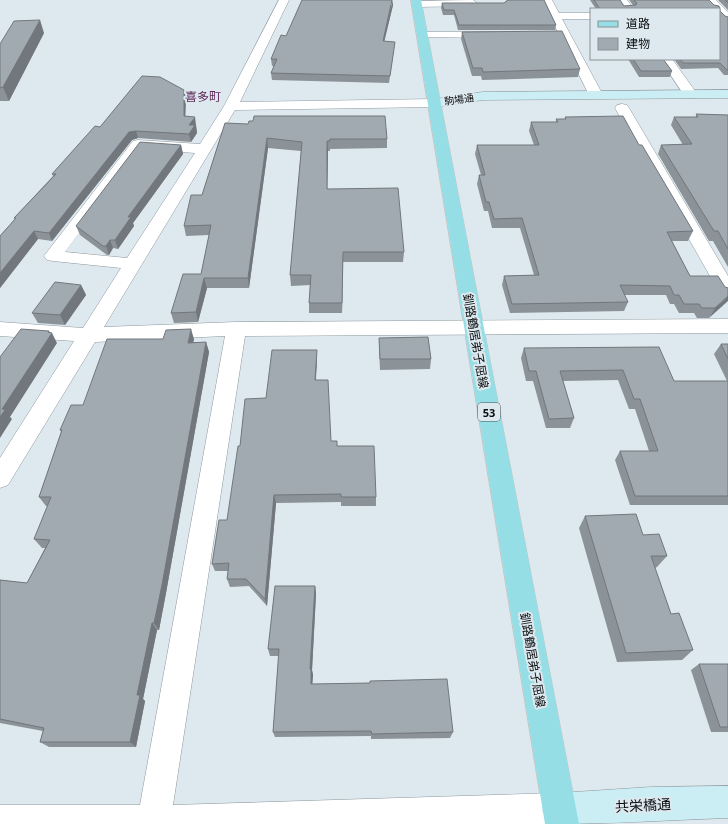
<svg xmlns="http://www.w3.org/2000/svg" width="728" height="824" font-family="'Noto Sans','Noto Sans JP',sans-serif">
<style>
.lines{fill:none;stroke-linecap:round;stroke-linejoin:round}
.street-casing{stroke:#8d989d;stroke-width:1}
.secondary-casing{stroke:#8d989d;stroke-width:1}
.primary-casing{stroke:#c4c5c5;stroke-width:1}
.street{fill:#fff;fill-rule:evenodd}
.secondary{fill:#caeef3;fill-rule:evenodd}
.primary{fill:#95dee6;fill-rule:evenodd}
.wall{fill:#8b9298}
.shaded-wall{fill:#71777c}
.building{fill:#a2aab1;stroke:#71777c}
.labels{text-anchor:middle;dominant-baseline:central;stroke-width:4;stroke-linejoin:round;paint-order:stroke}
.far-street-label{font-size:10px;fill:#0a0d0f;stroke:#dde9ee}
.shield{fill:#dde9ee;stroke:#494f52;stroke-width:1}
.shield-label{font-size:11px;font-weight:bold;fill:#0a0d0f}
.far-quarter-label{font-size:12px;fill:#5f2b5a;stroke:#dde9ee}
.street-label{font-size:12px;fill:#0a0d0f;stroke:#dde9ee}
.near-street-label{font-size:14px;fill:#0a0d0f;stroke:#dde9ee}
</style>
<rect width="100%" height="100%" fill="#dde9ee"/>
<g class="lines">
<g class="street-casing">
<g id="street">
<path d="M279,0H289L240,102L435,99L440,100L442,103L440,106L435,107L235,110L104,327L236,322L728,319V333L245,336L173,805L559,793L571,798L576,810L571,822L565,824H0V805H140L225,336L95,342L8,485L0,488V458L74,341L0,336V322L83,328L121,268L53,261L47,260L44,256L133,141L138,140L200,144L224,106ZM142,149L195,153L127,258L65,252Z"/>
<path d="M473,0L477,3L472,6L417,7L412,4L417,1Z"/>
<path d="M542,0H552L559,13H591V19H562L603,95L601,98H591L589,95Z"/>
<path d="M617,0H627L634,9H623Z"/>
<path d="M705,0H716L728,12V21L724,20L719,15V9H713Z"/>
<path d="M423,32H491L495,33L497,35L495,37L491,38L419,37L417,35L419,33Z"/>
<path d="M660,59H672L698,95L696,98H686Z"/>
<path d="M622,104L627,105L629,108L728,276V298L721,296L719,292L615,108L617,105Z"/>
</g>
</g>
<g class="secondary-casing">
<g id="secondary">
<path d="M728,90V98L483,100L435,107L430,106L428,103L430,100L435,99L483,92Z"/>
<path d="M728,786V818C670,820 611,824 553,824L547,822L542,810L547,798L559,793L651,787Z"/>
</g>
</g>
<g class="primary-casing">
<path id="primary" d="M411,0H421L579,824H545Z"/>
</g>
<use href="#street" class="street"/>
<use href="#secondary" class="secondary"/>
<use href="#primary" class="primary"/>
</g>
<g class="wall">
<path d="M506,0H544L556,25L555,30H458L454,15H443L441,8L442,3H504L507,1Z"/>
<path d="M590,0H620L624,6L633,5L629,0H709L714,5L719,6L720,11L725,16L728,17V75H724L718,68L681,69L674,59H719V9H596Z"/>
<path d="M718,0H728V10Z"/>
<path d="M393,5L384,41L394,49L389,83L272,80L271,73L274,66H272L271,59L286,36Z"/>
<path d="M462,32L580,69L578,77L482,80L481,76H472L461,39Z"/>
<path d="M44,33L9,101H0V44Z"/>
<path d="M628,59H663L672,71L670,77H639Z"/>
<path d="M184,90L186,97L185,116L196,125V126L197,133L191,142L138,138L132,140L52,241L38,239L0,288V236L15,219L14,218L53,176L52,174L100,127Z"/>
<path d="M696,114L728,115V267L713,241H709L658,154L661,145H683L671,125L674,117H696Z"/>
<path d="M565,117L639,145L693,231L688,241H672L690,276L728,288L709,318H697L694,313H679L674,304H670L666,295H624L628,302L624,311L510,313L502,285L504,276L534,275L520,228H492L488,211H484L477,184L479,175H481L475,154L477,145H534L529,131L531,122H556V119H565Z"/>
<path d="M225,123L387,139V148L330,149V151H328L327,189L404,252L403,262H343L342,313H309V303L310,285L291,286L290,275L301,151L268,148L249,288H207L198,322L174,323L171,313L201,274L209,235L186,236L184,226L202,195Z"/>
<path d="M181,145L183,154L133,223L134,226L118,249L113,248L109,255H107L80,235L76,226Z"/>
<path d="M81,285L86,295L65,325L38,323L32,313Z"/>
<path d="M379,338L431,359L430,369L380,370L379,348Z"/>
<path d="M194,339L193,342H206L209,352L166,593L159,630H157L143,699L145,701L136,747H49L40,742L43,731L0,723V580L27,583L45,548H42L34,539L48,506H46L39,497L61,432L60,430L83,405Z"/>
<path d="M721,344H728V505H630L615,460L620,451H649L635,409H629L618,380L563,381L574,418L570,428H546L533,381H526L521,358L524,348L674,381H727L714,354Z"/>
<path d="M317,359L316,380L331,441L337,446L376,497V506H341V502L276,503L267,606L249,586L230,587L227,579L228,571H215L212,564L227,520L266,398Z"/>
<path d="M585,516L643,535L667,556L657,567L655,568L671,614L693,650L682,660L617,662L579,528Z"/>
<path d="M315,586L316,594L312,670L313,675L312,684L453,732L450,738L371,739V736L275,737L273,732L279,656H270L268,649Z"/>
<path d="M699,664H728V732H711L691,670Z"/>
</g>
<g class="shaded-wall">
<path d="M393,0V5L383,47V41Z"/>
<path d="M40,20L44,33L9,101L3,87Z"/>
<path d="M184,90L186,97L185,124L184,116Z"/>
<path d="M195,117L197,133L191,142L189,134V125Z"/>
<path d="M136,131L138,138L132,140L52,241L49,233L129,132Z"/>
<path d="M267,138L268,148L249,288L248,278Z"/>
<path d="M327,141L328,151L327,199Z"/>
<path d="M181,145L183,154L133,223L134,226L118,249L115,240L128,217Z"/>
<path d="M34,231L38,239L0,288V273Z"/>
<path d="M110,240L113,248L109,255L106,246Z"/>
<path d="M343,252V262L342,313V303Z"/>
<path d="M204,278L207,288L198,322L196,312Z"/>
<path d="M81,285L86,295L65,325L60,315Z"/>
<path d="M728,296V301L709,318L715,308Z"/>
<path d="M191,329L194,339L191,353L188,343Z"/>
<path d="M49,331L51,334L52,333L57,343L10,417L12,419L0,438V417L2,409Z"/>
<path d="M206,342L209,352L166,593L159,630L154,623Z"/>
<path d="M317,350V359L315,389V380Z"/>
<path d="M274,495L276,503L267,606L265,599Z"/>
<path d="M315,586L316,594L312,670L313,675L312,690L311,684L310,669Z"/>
<path d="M152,623L157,630L143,699L145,701L136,747L130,742L137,695Z"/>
</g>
<g class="building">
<path d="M302,0H392L383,41L395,42L390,76L271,73L277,59H271L281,35L286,36Z"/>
<path d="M508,0H544L556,25H459L454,10H444L442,3H504Z"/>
<path d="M594,0H620L624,6L636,5L637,3L634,0H709L714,5L719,6L720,11L725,16L728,17V70H727L720,63H683L680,59H719V9H600Z"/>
<path d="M725,0H728V3Z"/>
<path d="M40,20L3,87L0,88V44L14,21Z"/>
<path d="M562,31L580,69L483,72L482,68H473L462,32Z"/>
<path d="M633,59H663L672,71H641Z"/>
<path d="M142,76L160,77L184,90V116L195,117L189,125H195L189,134L136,131L129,132L49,233L34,231L0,273V236L16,218H14L56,174H52L95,126L100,127Z"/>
<path d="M696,114L728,115V249L718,231H714L661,145L692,144L674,117H698Z"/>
<path d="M254,116H385L387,139H330V141H327V189L398,188L404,252H343L342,303H309L311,275H290L302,142L267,138L248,278H204L196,312L171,313L183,274H201L211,225L184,226L191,195H202L225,123L248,124L249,121H253Z"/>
<path d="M623,116L639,145H642L693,231L667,232L690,276H718L725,287L728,288V296L715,308H702L699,304H684L679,295H674L670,286L620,285L628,302L512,304L504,276L539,275L522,218L494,219L489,202H486L479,175H485L477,145H539L531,122H558L556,119H566L565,117Z"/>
<path d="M140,142L181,145L128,217H131L115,240H110L106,246H103L76,226Z"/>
<path d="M55,282L81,285L60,315L32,313Z"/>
<path d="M21,329L49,331L48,332L52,333L2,409L5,410L0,417V357Z"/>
<path d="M191,329L188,343L206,342L162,585L154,623H152L137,695H140L130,742H40L44,728L0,719V580L27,583L50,540L34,539L51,497H39L62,430H60L71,405H83L107,339H163L166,330Z"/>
<path d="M428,337L431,359H380L379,338Z"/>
<path d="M721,344H728V359Z"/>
<path d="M659,347L674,381H728V496H635L620,451H658L640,399H634L623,370L560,371L574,418L549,419L536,371H529L524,348Z"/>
<path d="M272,350H317L315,380H328L331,441H337V446H374L376,497H341V494L274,495L265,599L246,579H227L229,563L212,564L219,520H227L238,446H240L245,399L266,398Z"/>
<path d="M636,514L643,535L659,534L667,556H651L671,614L679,613L693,650L626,653L585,516Z"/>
<path d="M275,586H315L310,669H311V684L370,683V681L447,679L453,732L372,734L371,731L273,732L279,649H268Z"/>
<path d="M699,664H728V727H720Z"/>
</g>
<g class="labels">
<g class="far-street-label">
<text transform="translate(459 99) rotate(-8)">駒場通</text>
</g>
<rect class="shield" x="478" y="403" width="22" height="18" rx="3"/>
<g class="shield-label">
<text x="489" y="412">53</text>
</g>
<g class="far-quarter-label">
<text x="203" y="96">喜多町</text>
</g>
<g class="street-label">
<text transform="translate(476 341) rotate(80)">釧路鶴居弟子屈線</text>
<text transform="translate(533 660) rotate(80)">釧路鶴居弟子屈線</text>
</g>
<g class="near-street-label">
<text transform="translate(643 805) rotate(-3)">共栄橋通</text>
</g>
</g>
<rect x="590" y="8" width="130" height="52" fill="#dde9ee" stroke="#899195"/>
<rect x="598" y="21" width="20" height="6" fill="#95dee6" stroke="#899195"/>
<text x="626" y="28" font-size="12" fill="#0a0d0f">道路</text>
<rect x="598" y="38" width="20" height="12" fill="#a2aab1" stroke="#899195"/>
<text x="626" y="48" font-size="12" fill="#0a0d0f">建物</text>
</svg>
